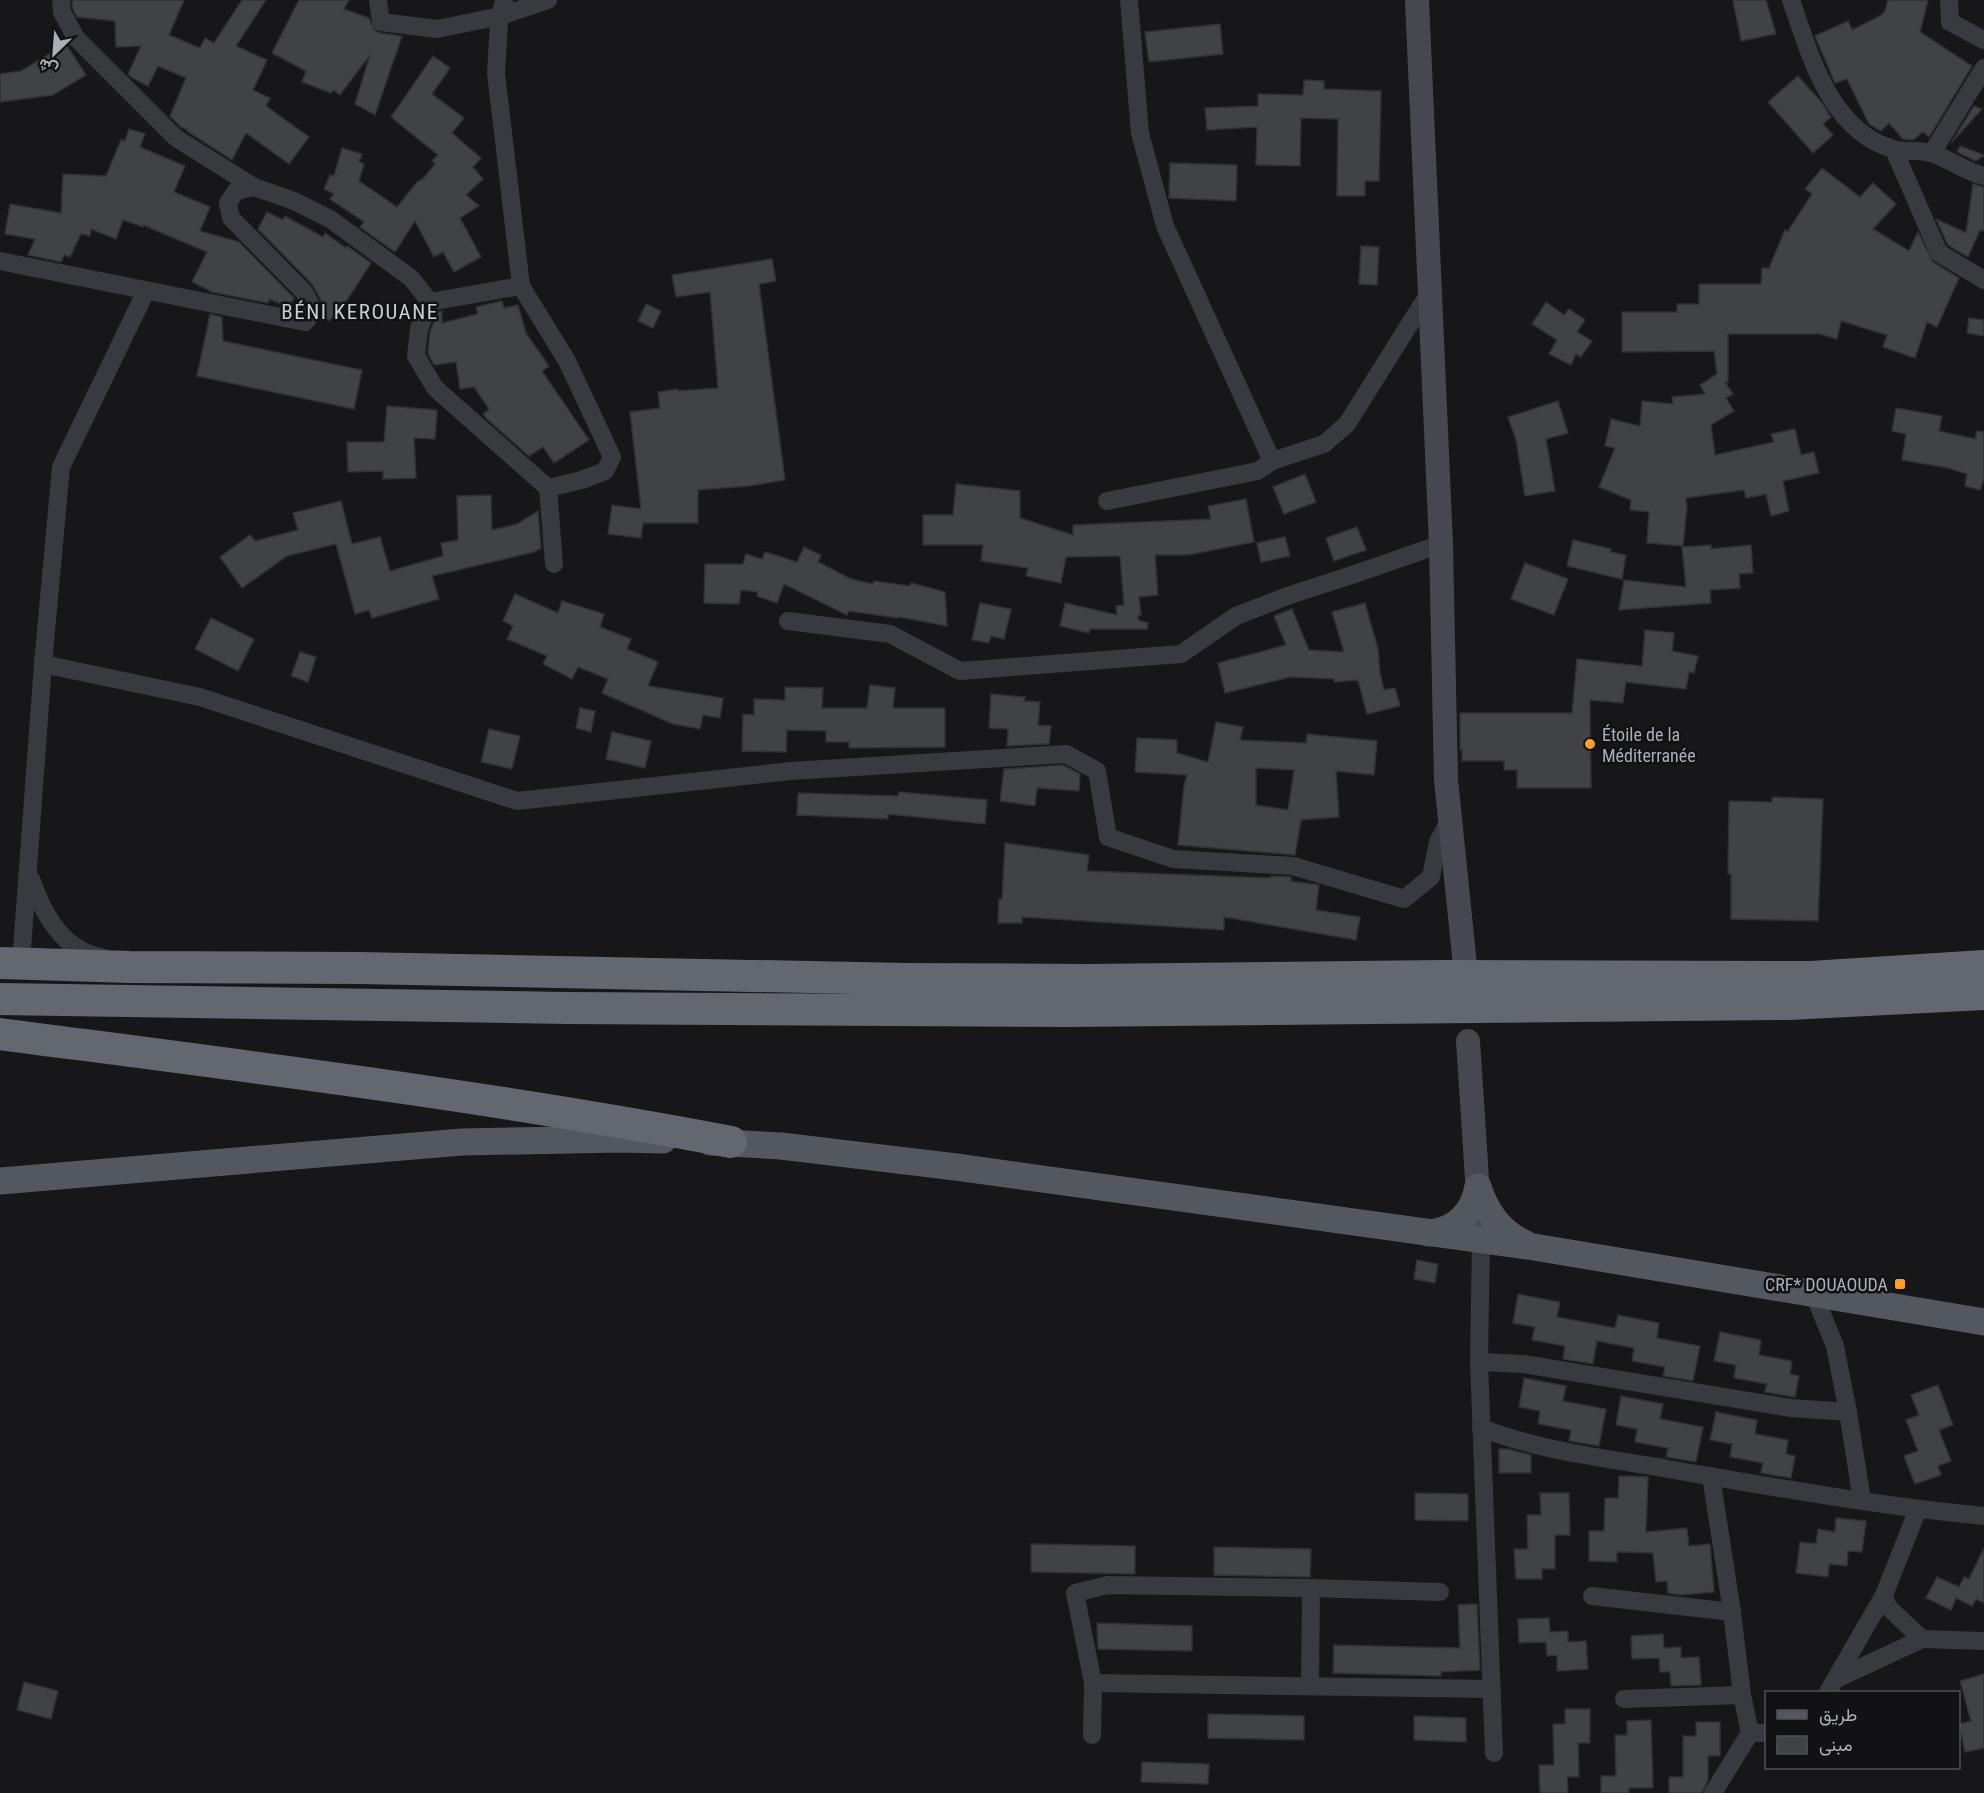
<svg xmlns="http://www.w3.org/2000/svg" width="1984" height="1793" font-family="'Roboto Condensed',Vazirmatn,sans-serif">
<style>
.building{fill:#414246;stroke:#313135;stroke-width:1.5;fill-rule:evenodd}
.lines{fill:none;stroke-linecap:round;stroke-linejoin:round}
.minor{stroke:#383a3f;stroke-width:18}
.secondary{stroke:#45494f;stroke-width:24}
.primary{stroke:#53575e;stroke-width:27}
.motorway{stroke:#636870;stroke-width:32}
.poi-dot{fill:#ff9e29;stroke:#121214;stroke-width:2}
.labels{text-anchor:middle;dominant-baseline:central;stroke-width:5;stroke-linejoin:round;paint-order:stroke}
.poi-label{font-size:18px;fill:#a8b0ba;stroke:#121214;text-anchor:start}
.quarter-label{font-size:21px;letter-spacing:1.5px;fill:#c9ced6;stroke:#121214}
</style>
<rect width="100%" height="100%" fill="#171719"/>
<g class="building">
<path d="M72,0H184L169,35L200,48L205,38L214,43L242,0H266L236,46L267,60L253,90L270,98L266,106L309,137L289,164L246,133L232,160L187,131L188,130L181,127L170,116L186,78L158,66L148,86L132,78L128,74L141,46L116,47L115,21L77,17L73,9Z"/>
<path d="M299,0H349L344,9L369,18L374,30L380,33L402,36L375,115L355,104L370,55L340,95L333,90L331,93L302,82L306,71L272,53Z"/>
<path d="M1733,0H1766L1776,34L1741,41Z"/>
<path d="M1888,0H1928L1920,32L1972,66L1929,137L1923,132L1913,140L1903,139L1889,123L1881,131L1869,124L1847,79L1835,83L1815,36L1848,21L1852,30L1880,16L1885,11Z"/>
<path d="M1220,24L1223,54L1149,62L1145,32Z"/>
<path d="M66,44L86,75L53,95L0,102V74L21,71Z"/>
<path d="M433,56L450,68L432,94L464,118L452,133L481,158L473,167L483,179L466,195L479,206L460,218L481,257L454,272L443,252L434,257L415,221L395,252L360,227L364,222L330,199L334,194L324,189L330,175L334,176L342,148L362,154L359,162L364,164L359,181L397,207L417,182L423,179L435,164L432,161L438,155L391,117Z"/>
<path d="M1798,76L1822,103L1831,117L1823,124L1833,135L1813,153L1768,102Z"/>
<path d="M1304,80L1324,81V89L1381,91L1379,181H1365V196H1337L1338,119L1301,118L1300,166L1256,165L1257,127L1207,130L1205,108L1258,106V94L1303,95Z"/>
<path d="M1974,106L1982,109L1951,143Z"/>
<path d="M129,129L145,134L140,147L185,166L174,192L210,207L200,231L239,242L294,298L289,307L269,299L268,303L212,292L192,282L207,252L143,225V227L123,220L116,239L91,229L90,236L81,234L70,257L64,255L61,262L28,255L35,239L5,234L10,204L61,213L63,174L106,176L121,140L125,141Z"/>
<path d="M1960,146L1984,155V156L1975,161L1957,152Z"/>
<path d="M1170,163L1237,165L1236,201L1169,198Z"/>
<path d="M1822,168L1860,197L1873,183L1896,204L1873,229L1909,251L1918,232L1933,262L1959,278L1937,327L1927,322L1915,358L1883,347L1887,335L1841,321L1837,339L1820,334H1728V382H1725L1733,394L1726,398L1734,411L1711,425L1715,455L1774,442L1771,434L1795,429L1801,455L1814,452L1819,473L1783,481L1789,511L1771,516L1766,494L1746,498L1744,490L1686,498L1687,507L1683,546L1647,543L1649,512L1630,510L1631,500L1599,487L1615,448L1605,446L1611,419L1640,426L1642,401L1673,404L1672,397L1705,394L1700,385L1717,374L1714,351L1622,352V312H1677V304H1699V284H1761L1762,268H1769L1785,230L1788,231L1812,194L1805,189Z"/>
<path d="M1973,184L1984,187V231L1980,230L1968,257L1948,245L1936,219L1966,233Z"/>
<path d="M267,212L283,220L285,216L323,237L325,233L346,248L347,246L371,263L342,308L329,321L324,316V306L312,284L258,229Z"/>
<path d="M1361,246L1379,247L1377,285L1359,284Z"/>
<path d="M772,259L776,281L759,284L785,480L749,486L698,490V523H643L641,538L608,534L612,505L641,509L630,412L660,408L658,392L678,389V391L718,388L710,292L676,297L672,275Z"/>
<path d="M502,301L504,308L518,305L526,333L549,366L542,371L589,440L554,463L543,447L529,456L487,419L483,414L489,409L474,387L460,389L456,362L434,365L428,353L430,332L438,312L442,311V323L478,314L476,307Z"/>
<path d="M1546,302L1564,315L1569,309L1585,320L1577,332L1592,341L1581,357L1576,354L1571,365L1549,354L1557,340L1532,324Z"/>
<path d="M646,304L661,311L653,328L638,321Z"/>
<path d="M210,314L222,317L223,341L362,370L354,409L197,376Z"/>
<path d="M1969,318L1984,320V336L1967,333Z"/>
<path d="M1558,401L1568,433L1546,439L1555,491L1525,496L1516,440L1508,417Z"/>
<path d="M387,406L437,410L435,439L414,438L416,478L383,479V471L348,472L347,442H384Z"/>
<path d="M1896,408L1942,416L1939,431L1975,439L1977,431L1984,432V478L1980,490L1965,486L1967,474L1948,468L1902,460L1906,434L1892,431Z"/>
<path d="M1305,474L1316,502L1284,514L1273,487Z"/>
<path d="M956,484L1020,491V518L1073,535V525L1211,519L1208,506L1246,499L1254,542L1188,555H1155L1158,595L1139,597L1141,615H1138V620L1148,623L1147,629H1090L1089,633L1060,626L1065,603L1117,615L1116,606L1124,605L1120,556L1066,557L1061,583L1026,576L1028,568L981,561L983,545H923V515H953Z"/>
<path d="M491,495L492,530L517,524L538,511L541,548L534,552L432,576L439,599L372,618L369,610L355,614L336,544L287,556L242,588L220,557L250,535L255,541L298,530L293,513L341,501L352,544L380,537L390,571L443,556L441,543L458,540L457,496Z"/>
<path d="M1357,527L1366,550L1334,561L1326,538Z"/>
<path d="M1285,537L1290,556L1261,562L1257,543Z"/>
<path d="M1573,540L1611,549L1610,552L1626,555L1622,579L1567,566Z"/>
<path d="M1711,545V549L1751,545L1753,573L1739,574L1740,588L1710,590L1711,603L1619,610L1624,580L1686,587L1682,547Z"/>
<path d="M804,547L821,555L818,562L851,579L873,584L874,581L910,586L911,583L945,592L947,626L899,617L898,618L849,611L847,615L784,584L777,603L757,596L758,592L741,590L739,604L704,603L705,564H743L746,554L762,559L765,552L797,562Z"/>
<path d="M1525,563L1568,579L1554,615L1511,599Z"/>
<path d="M515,594L558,613L562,601L604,614L600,627L631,639L627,649L658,662L648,686L723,698L720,718L703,715L700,729L673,724L602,693L608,679L578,667L572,679L543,664L547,656L507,639L513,626L503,621Z"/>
<path d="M980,603L1011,609L1004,639L991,636L989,643L972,640Z"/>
<path d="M1365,603L1378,649L1380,673L1384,690L1395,688L1400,706L1367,714L1358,680L1334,682V679L1290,677L1225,693L1218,663L1286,645L1274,616L1292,609L1309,650L1344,652L1332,612Z"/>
<path d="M211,618L254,639L238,671L195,649Z"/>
<path d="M1645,630L1674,633L1672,651L1698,656L1694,673L1689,672L1686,689L1626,682L1623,703L1590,700L1591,788H1517V770H1504V761H1462V750H1460V713H1572L1577,659L1642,666Z"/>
<path d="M300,652L316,657L308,682L291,676Z"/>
<path d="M870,685L895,688L893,708H945V747L849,748V742H826V731L787,730L786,752L742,751L743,714L754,715V699L785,700V687L823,688L822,708H867Z"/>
<path d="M991,694L1025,697L1024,701L1040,702L1038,725L1051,726L1049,744L1007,746L1008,729L989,728Z"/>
<path d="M580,708L595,711L591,732L576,728Z"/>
<path d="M1216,722L1243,727L1240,740L1306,743L1307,734L1377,741L1374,775L1336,771L1339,817L1301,820L1295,855L1178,845L1184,786L1187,775L1135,772L1137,738L1177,740V753L1208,762ZM1256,768L1294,770L1288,810L1256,805Z"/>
<path d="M489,729L520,736L512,769L481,762Z"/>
<path d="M612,732L651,741L645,768L606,759Z"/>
<path d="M1063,765L1080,774L1079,791L1037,788L1035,806L1000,801L1004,769Z"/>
<path d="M899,792L987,800L985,824L888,814V819L797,815L798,793L898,796Z"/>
<path d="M1772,797L1823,799L1818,921L1731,919V874H1728L1729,801L1772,802Z"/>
<path d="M1005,843L1089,855L1087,871L1271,878V876L1291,877V881L1319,885L1316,910L1360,917L1356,940L1224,917V930L1022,917V923H998L999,899H1002Z"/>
<path d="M1417,1260L1438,1264L1435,1283L1414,1279Z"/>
<path d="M1518,1294L1560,1302L1557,1317L1615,1328L1618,1315L1659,1323L1657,1338L1700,1346L1693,1381L1663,1376L1665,1367L1632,1361L1634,1348L1597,1341L1593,1364L1563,1359L1565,1346L1532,1340L1535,1327L1513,1323Z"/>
<path d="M1720,1332L1761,1340L1759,1355L1792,1361L1790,1374L1799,1376L1795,1397L1765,1392L1767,1384L1734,1378L1736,1365L1714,1361Z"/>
<path d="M1524,1378L1566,1386L1563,1401L1606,1409L1599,1446L1569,1441L1571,1430L1538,1424L1540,1411L1519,1407Z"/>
<path d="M1938,1385L1953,1425L1939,1430L1951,1461L1938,1466L1941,1475L1915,1484L1904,1456L1918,1451L1906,1420L1919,1415L1911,1395Z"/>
<path d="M1621,1396L1663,1404L1660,1419L1703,1427L1696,1462L1666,1457L1668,1448L1635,1442L1637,1429L1616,1425Z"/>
<path d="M1716,1412L1757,1420L1755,1434L1788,1440L1786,1454L1795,1456L1791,1478L1761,1473L1763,1463L1730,1457L1732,1444L1710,1440Z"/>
<path d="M1499,1449H1508L1531,1455V1473H1499Z"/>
<path d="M1619,1476L1648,1477L1646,1532L1687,1528L1689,1546L1710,1544L1714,1592L1681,1595L1668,1593L1667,1581L1656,1582L1653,1553L1617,1552V1562L1589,1561V1531H1604L1605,1498H1618Z"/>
<path d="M1415,1493L1468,1494V1521L1415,1520Z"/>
<path d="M1540,1493H1569L1570,1535H1555V1569H1542V1579H1516L1514,1549H1528L1527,1515H1541Z"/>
<path d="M1836,1518L1866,1521L1862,1552L1848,1551L1847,1566L1829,1564L1828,1577L1796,1573L1800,1542L1816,1544L1818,1529L1835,1532Z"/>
<path d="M1031,1544L1135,1546V1574L1031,1572Z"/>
<path d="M1214,1547L1311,1549L1310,1577L1214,1575Z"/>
<path d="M1984,1548V1603L1976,1599L1972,1606L1956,1598L1951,1610L1926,1598L1937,1577L1959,1587L1964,1577L1969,1579Z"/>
<path d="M1477,1604L1480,1670L1441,1672V1676L1333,1673L1334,1645L1460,1648L1458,1605Z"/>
<path d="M1549,1618L1550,1632L1568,1631V1642L1586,1641L1588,1669L1557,1671V1655L1547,1656L1546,1642L1519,1643L1518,1619Z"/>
<path d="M1097,1623L1192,1626V1651L1098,1649Z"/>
<path d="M1663,1634L1664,1648L1681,1647V1658L1699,1657L1701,1685L1671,1686L1670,1672H1660L1659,1658L1632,1659L1631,1636Z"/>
<path d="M1984,1674V1748L1965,1752L1959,1724L1971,1721L1960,1681Z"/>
<path d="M24,1682L58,1691L51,1719L17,1710Z"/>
<path d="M1565,1709H1590V1743H1578L1579,1777H1567L1568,1793H1540L1539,1765H1554L1553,1724H1565Z"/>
<path d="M1208,1714L1304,1716V1740L1208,1738Z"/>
<path d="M1414,1716L1466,1718V1742L1414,1740Z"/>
<path d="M1651,1720L1653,1788H1629V1793H1601V1776H1616L1615,1735H1627V1721Z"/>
<path d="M1696,1722H1720V1756H1708V1780L1702,1793H1669V1777H1683V1736H1696Z"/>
<path d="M1142,1762L1209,1764L1208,1784L1141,1782Z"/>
</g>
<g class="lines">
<g class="minor">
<path d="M61,0L62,12L76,38L176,138L254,187"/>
<path d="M504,0L499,23L496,73L521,286L567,361L612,457L605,471L582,480L548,488"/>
<path d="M1129,0L1140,133L1165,226L1272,461"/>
<path d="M1791,0C1810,55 1830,131 1893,149C1906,153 1921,149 1934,154C1951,160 1966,172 1984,176"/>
<path d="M1949,0L1950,22L1984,40"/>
<path d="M378,1L381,22L437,29L501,16L548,0"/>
<path d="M1894,150L1939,253L1984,280"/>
<path d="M1932,153L1984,68"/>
<path d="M0,261L305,322L314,311L304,292L231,218L228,203L236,191L254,187L294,201L330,219L411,278L430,302L419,329L416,356L435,388L548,488L554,564"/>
<path d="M430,302L521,286"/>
<path d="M1107,501L1258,471L1272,461L1324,444L1347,424L1431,290"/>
<path d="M788,621L890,634L960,671L1181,654L1236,616L1290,595L1352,575L1441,544"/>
<path d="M43,664L200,697L517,801L791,771L1066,754L1097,771L1108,837L1173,859L1293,866L1404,899L1431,877L1438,842L1450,819"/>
<path d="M31,879C40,905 55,937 81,950C88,954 97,956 104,958"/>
<path d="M21,963L43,664L61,467L146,291"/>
<path d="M1481,1240L1479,1362L1494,1753"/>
<path d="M1813,1292L1835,1346L1848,1412L1862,1500"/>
<path d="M1479,1362L1523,1364L1791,1408L1848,1412"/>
<path d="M1481,1428C1541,1451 1605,1458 1668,1469C1773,1487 1878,1506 1984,1516"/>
<path d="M1711,1476L1732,1612L1742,1695L1750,1733H1766"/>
<path d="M1311,1588L1440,1592"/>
<path d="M1884,1595L1888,1607L1922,1639L1984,1641"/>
<path d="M1592,1596L1732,1612"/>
<path d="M1836,1679L1922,1639"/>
<path d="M1093,1683L1075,1593L1108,1585L1311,1588L1310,1686"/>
<path d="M1828,1692L1884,1595L1918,1509"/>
<path d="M1624,1699L1742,1695"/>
<path d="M1092,1735L1093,1683L1491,1689"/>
<path d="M1713,1793L1750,1733"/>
</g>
<g class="secondary">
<path d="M1417,0L1441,544L1446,780L1466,975"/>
<path d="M1468,1041L1481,1240"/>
</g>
<g class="primary">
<path d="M710,1142L781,1146L956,1167L1534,1247L1984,1322"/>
<path d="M0,1181L462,1142L620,1139L663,1140"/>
<path d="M1478,1187C1486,1212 1501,1233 1526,1244"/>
<path d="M1429,1233C1456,1231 1473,1213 1478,1187"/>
</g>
<g class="motorway">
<path d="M0,963L130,967L359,968L905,979L1086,980L1443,976L1811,977L1984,966"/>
<path d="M0,999L568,1008L1070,1011L1789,1004L1984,994"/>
<path d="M0,1034C244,1066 489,1096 731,1142"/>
</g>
</g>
<g class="poi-dot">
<circle cx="1590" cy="744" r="6"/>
<rect x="1894" y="1278" width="12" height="12" rx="3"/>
</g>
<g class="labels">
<g class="poi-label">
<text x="1602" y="734">Étoile de la<tspan x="1602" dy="21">Méditerranée</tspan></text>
<text x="1888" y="1284" text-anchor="end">CRF* DOUAOUDA</text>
</g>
<g class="quarter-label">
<text x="360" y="312">BÉNI KEROUANE</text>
</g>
</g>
<rect x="1765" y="1691" width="195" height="78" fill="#121214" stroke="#4e5156" stroke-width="1.5"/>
<rect x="1777" y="1710" width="30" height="9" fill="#53575e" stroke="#4e5156" stroke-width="1.5"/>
<text x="1819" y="1721" font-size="18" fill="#a8b0ba">طريق</text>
<rect x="1777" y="1736" width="30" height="18" fill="#414246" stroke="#4e5156" stroke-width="1.5"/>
<text x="1819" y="1751" font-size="18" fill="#a8b0ba">مبنى</text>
<g transform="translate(54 54) rotate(205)" stroke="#121214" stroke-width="4.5" paint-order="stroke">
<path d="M0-4.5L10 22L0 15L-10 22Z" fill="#a8b0ba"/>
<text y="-9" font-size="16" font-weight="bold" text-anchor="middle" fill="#a8b0ba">ش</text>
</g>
</svg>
